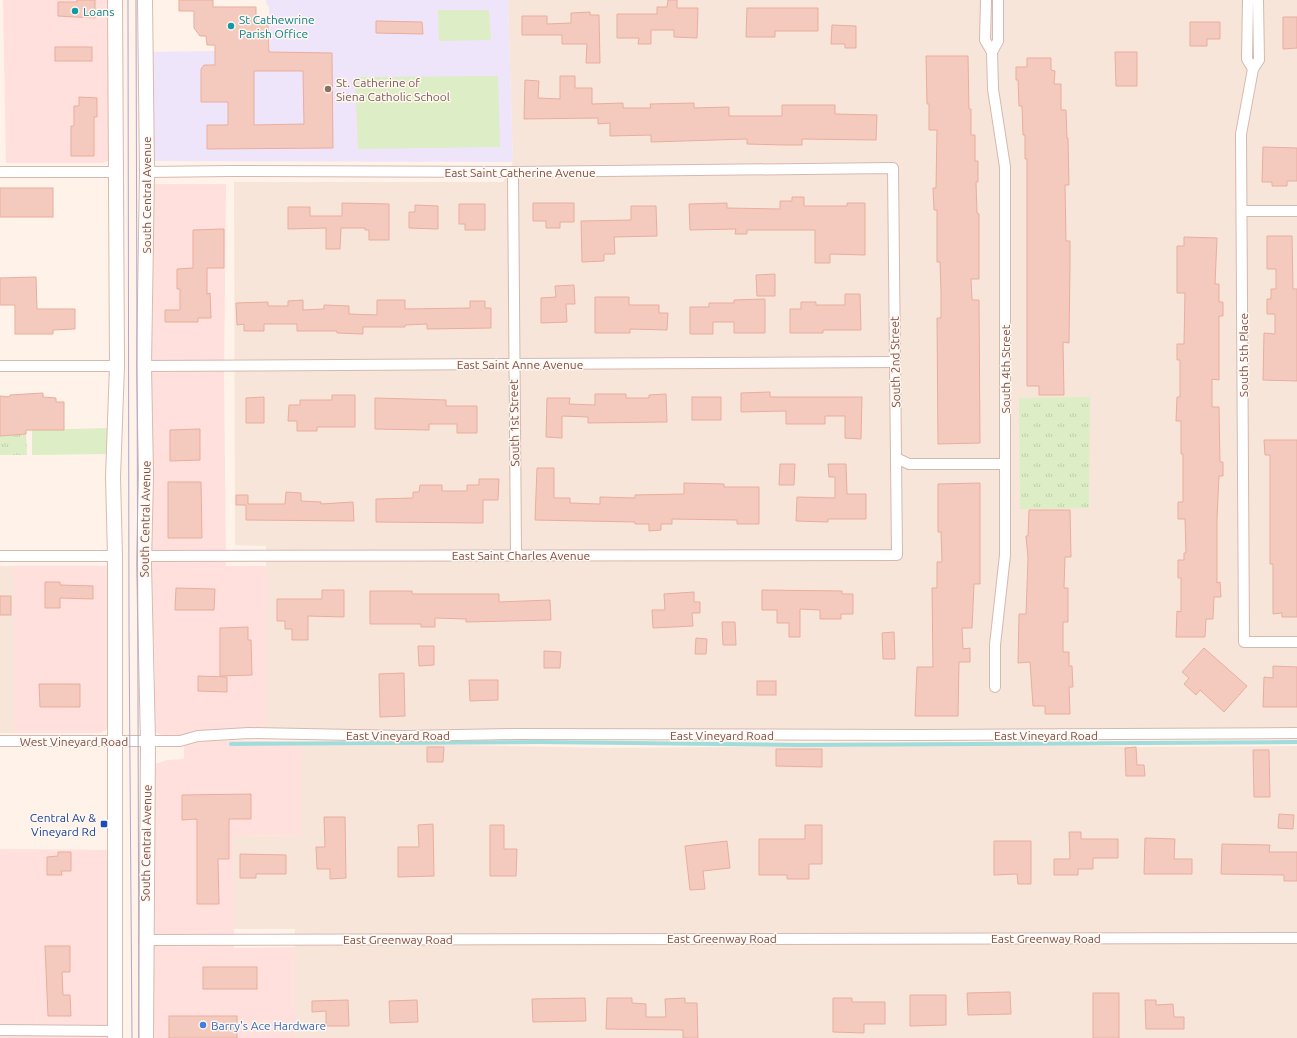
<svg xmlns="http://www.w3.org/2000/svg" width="1297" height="1038" font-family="Ubuntu,sans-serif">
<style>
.residential{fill:#f8e5d9}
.commercial{fill:#ffe0dc}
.education{fill:#efe5fb}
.grass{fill:url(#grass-tufts)}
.garden{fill:#ddedc5}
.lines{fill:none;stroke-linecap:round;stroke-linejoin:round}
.stream{stroke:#a0dcdb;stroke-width:4}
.building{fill:#f5cabe;stroke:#e9ad9d;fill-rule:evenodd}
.minor-casing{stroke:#d4b9b0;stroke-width:12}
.secondary-casing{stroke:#d9baaf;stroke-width:16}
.minor{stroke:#fff;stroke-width:10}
.secondary{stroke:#fff;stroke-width:14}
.tram{stroke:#b2a5ca;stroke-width:1}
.culture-dot{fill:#0f9aa8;stroke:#fff7f0;stroke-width:1.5}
.education-dot{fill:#8d6e63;stroke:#fff7f0;stroke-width:1.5}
.transit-dot{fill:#1a4fb4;stroke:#fff7f0;stroke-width:1.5}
.shop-dot{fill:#3f7fe0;stroke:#fff7f0;stroke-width:1.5}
.labels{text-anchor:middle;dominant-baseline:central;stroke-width:3;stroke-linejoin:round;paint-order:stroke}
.culture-label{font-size:12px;fill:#0d838f;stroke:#fff7f0;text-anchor:start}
.education-label{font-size:12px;fill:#785e54;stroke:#fff7f0;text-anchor:start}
.street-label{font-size:12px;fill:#7b524a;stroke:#fff7f0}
.transit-label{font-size:12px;fill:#164399;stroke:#fff7f0;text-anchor:end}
.shop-label{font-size:12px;fill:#366cbe;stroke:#fff7f0;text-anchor:start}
</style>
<defs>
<pattern id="grass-tufts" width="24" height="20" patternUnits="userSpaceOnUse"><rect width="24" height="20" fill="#ddedc5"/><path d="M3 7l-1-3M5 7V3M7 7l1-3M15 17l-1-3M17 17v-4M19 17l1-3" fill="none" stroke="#c1cdab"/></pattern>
</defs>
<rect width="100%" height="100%" fill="#fef2e9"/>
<g class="residential">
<path d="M508,0H1297V728L904,731L266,730V546L235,545L234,182H503L513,162Z"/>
<rect x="0" y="566" width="14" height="167"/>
<path d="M302,742L609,748L1043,744L1139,747L1297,746V1038H295V929H234V836L302,835Z"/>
</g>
<g class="commercial">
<path d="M3,0H111L110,160L102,163H6Z"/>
<path d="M153,184H226L224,376L226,566H267L266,730L215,729L185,736L167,737L152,731L148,720L155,677L154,641L148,613Z"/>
<path d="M14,566H108L112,725L106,730L100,733H14Z"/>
<path d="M210,740L302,742V835L234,836V948L295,947V1038H149L153,765L167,760L184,759V746Z"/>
<path d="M0,849L110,850L117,1038H0Z"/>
</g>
<path class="education" d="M266,0H508L513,162L152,161L145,52L270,50L269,6L266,4Z"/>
<g class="grass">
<path d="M1090,397L1089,508L1020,509L1019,398Z"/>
<path d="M26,434L27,455H0V436Z"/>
</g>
<g class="garden">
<path d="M438,10H489L491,40L439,41Z"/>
<path d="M498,76L500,147L358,149L355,77Z"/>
<path d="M108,428V454L32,455V430Z"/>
</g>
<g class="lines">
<path class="stream" d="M231,744L540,742L797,745L1297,742"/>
</g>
<g class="building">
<path d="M77,0H95V18L58,16V2H77Z"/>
<path d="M179,0H213V7H256V25L268,24L269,52L332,53L333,148L207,149V125H228V102H201V69L204,65H215V45H207L206,36H200L194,28V11H179ZM254,71H303L304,124L254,125Z"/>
<path d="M668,0H677V8H698L697,38L674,37V30H651V44H638L639,38H617V14H657V7H667Z"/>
<path d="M747,8H818V31H775V37H746Z"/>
<path d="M590,12V15H599L600,63H586L587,44H562V35H522V16H547V24L571,23V13Z"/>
<path d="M1283,17H1297V48L1283,49Z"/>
<path d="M376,21L422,22L423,34L376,33Z"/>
<path d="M1190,22H1220V39H1207V46H1190Z"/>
<path d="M832,25L856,26V48H845V44H831Z"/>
<rect x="55" y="47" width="37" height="14"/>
<path d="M1115,52H1137V86H1116Z"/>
<path d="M926,56H968L969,109H971V135H975V161H978V182H976L977,213L979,214V279H971L972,300H979L980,443L938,444L937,318H941V292L940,262H937V210H934L933,188H936L937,130H929V104H927Z"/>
<path d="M1027,58H1051V70L1055,71L1054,84H1061V110H1066L1067,138H1068L1069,185H1065L1066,241H1070V263L1069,343L1063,342L1064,395H1039V386H1027V159H1025V135H1023L1022,106H1019L1018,80H1016V67H1027Z"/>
<path d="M560,76H575V88H592V104L623,103V108H651L650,104L694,103V108L729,107V116H782V105H835V114L877,115L876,140L802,139V145H782L747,144V139L651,142V135L610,136V123L598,124V118L524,119L525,80L539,81L538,98L560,99Z"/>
<path d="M79,97L97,98V117H94V156H71V126H74V106H79Z"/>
<path d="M1263,147L1297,148V181H1287V186H1272V182H1262Z"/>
<rect x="0" y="188" width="53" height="29"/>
<path d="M792,197H804V206H847V203H865V255L830,254V263H815V230H747V234H735L736,229L690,230L689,204L727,203V208L780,209V201H792Z"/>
<path d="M342,203L389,204V240H369V230H365V228H341L340,249H326V228L288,229V207H310V216H342Z"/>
<path d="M533,203H574V222H560V228H546V221H533Z"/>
<path d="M459,204H485V230H465V224H459Z"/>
<path d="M415,205L438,206V229L409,228V212H415Z"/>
<path d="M631,206H656L657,236L614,237L615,254H604V261L582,262L581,221L631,220Z"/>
<path d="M224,229V268H207V294L210,293L211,318H198V322H165V310H180V289H177V269L193,268V230Z"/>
<path d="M1267,236H1292L1293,289H1297V381L1263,380L1264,333L1275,334V314H1267V299H1271V289H1276V269H1267Z"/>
<path d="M1184,237L1217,238L1215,284H1219V302H1223V316H1219V380L1212,379V407H1219L1220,462H1223V476H1219L1217,519V583L1220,582L1221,597H1214L1213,619H1206L1205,637H1176L1177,611L1181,612V578H1178V560H1184V553H1186L1185,519H1178V502H1183V454H1181V421H1176L1177,397H1180V360H1177V344H1184L1185,293H1177V246H1184Z"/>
<path d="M775,274V296H757L756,275Z"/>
<path d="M36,277L37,309H75V329L53,330V334H15V305H0V278Z"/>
<path d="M574,285L575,304H566L567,322L541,323V298L556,297L555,286Z"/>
<path d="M845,294H860L861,330H823V333H790V309H801V302H816V305H845Z"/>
<path d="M595,297H629V305H659V313H668L667,330L630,329V333H595Z"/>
<path d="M765,299V333H734V322H713V334H690V307H709V303H734V300Z"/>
<path d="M303,300V310L324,309V305L349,306V314L377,315V300H405V309L470,308V301H485V308H491V328L427,329V324L405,325V327H363V334L337,333V331H297V324H264V331H244V324L237,325L236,303L268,302V306H288V301Z"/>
<path d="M770,392V397H862L861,439L845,438V416H825V424H786V411L741,412V393Z"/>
<path d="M43,393V397L56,398V402H64V430H26V434L0,436V396L9,397L10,395Z"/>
<path d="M595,394H626V398H649V395L666,394L667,422L588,423V417L562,416V438L546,437L547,398H570L569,404L595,405Z"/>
<path d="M332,395H355V427H317V431H297V421H288L289,405H300V400H332Z"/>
<path d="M264,397V423H246V398Z"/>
<rect x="692" y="397" width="29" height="23"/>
<path d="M375,398L446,400V406H477V433H457V424H429V430L375,429Z"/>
<path d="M200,429V460L170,461V430Z"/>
<path d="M1264,440H1297V617H1282V613L1273,614V564H1270V455H1265Z"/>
<path d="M780,464H795L794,485H779Z"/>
<path d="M828,464H846L847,494H866V519H828V522L796,521L797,497L835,498V477H829Z"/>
<path d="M537,468H554V498H570V503L600,504V497L635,498V495L684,494V483L724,484V487H759V524H737V520L672,519V524H661V530L649,531V524H635V522L535,520Z"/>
<path d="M479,479H499L498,500H483V523L376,522V499L413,498V492H419L420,485H442V491H467V485H479Z"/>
<path d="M168,482H201L202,538H168Z"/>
<path d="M980,483V584H974L972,628H962L963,649L970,648V662H959L958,716H915L917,667H933L932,588H937V562H942L941,532H938V484Z"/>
<path d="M286,492L301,493V501L321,502V504L353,502L354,521L246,520V505H236V495H248V504H285Z"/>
<path d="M1029,510H1070L1071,557H1065L1064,588H1068V622H1063V652H1069V666H1072L1073,687H1069L1070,714H1045V706H1033L1030,662L1018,663L1019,614H1026L1028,558L1026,536H1028Z"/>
<path d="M45,582H60V585L93,586V599L60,598V608H45Z"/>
<path d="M176,588L215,589L214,610H175Z"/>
<path d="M322,590H344V617L308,616V640H292V629H285V621H277V599H322Z"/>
<path d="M762,590L842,591V594H853V614H841V619H820V610L800,609V637H789V623H777V610H762Z"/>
<path d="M370,591H412V594H499V602L550,600L551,620L466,622V619L435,618V627H421V624H370Z"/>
<path d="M694,592V602H700V613H692L693,626L653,628L652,610H665L664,594Z"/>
<rect x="0" y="596" width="11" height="19"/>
<path d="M722,622H735L736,645H723Z"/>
<path d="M248,627V640H251L252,675L220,676V628Z"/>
<path d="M894,632L895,659H883L882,633Z"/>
<path d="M696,638L707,639L706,654H695Z"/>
<path d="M418,646H434V665L419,666Z"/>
<path d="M1204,648L1247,686L1224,712L1200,690L1196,695L1184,684L1189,678L1182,672Z"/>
<path d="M544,651L561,652L560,668H544Z"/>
<path d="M1273,666L1297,667V707H1263L1264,677L1273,678Z"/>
<path d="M404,673L405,716L380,717L379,674Z"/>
<path d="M198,676L227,677V692L198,691Z"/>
<path d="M469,680H498V700L470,701Z"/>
<rect x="757" y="681" width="19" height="14"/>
<path d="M39,684H80V707H40Z"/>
<path d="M427,747H444L443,762H427Z"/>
<path d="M1136,747L1137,765H1144L1145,776H1126L1125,748Z"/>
<path d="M776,749H822V767L776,766Z"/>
<path d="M1253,750H1269L1270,797H1254Z"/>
<path d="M251,794V819H229V859H218L219,904H197V819L182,820V795Z"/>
<path d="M1279,814L1294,815L1293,829L1278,828Z"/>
<path d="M324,817H345L346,878L330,879V869H317L316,847H325Z"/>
<path d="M433,824L434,876L398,877V847H419L418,825Z"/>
<path d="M490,825H504V849H517L516,876H490Z"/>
<path d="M805,825H822V864H809V879H787V875H759V839H805Z"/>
<path d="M1069,832H1081V839H1118V858H1093V869H1078V875H1054V859H1070Z"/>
<path d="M1145,838L1175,839L1174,859H1192V874H1144Z"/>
<path d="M727,841L730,868L703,871L705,889L690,890L685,846Z"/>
<path d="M994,841H1031V884H1018L1017,874L994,875Z"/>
<path d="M1222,844L1270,845L1269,852H1297V881H1284V875L1221,874Z"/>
<path d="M58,852H71V871H61L62,875H47V857L58,856Z"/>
<path d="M240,854L286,855V874H256V878H240Z"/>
<path d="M45,946H70V972H62L63,995H70L71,1016H48Z"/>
<rect x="203" y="967" width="54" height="22"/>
<path d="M1010,992L1011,1014L968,1015L967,993Z"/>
<rect x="1093" y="993" width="26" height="45"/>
<path d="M910,995H946V1025L910,1026Z"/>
<path d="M585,998L586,1021L533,1022L532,999Z"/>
<path d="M607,998H632V1003L646,1004V1017H666L665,999L685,998V1003H697L698,1038H683V1030L606,1029Z"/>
<path d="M833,998H852V1002H885V1024H864V1033L833,1032Z"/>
<path d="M348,1000L349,1026H326V1011L312,1012V1001Z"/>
<path d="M417,1000L418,1022L390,1023L389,1001Z"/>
<path d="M1145,1000H1156V1005L1173,1004L1174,1017H1184V1029H1146Z"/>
<rect x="169" y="1016" width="68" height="22"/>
</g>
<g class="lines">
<g class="minor-casing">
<g id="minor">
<path d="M986,0L985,40L992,52L993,89L1005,167V555L995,645V687"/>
<path d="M1248,0L1247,59L1253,69"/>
<path d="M1258,0L1259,60L1253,69L1241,134L1244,642H1297"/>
<path d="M992,52L998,41V0"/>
<path d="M0,172H116"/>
<path d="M513,172L516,555"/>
<path d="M1242,211H1297"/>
<path d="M0,366H117"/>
<path d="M144,366L895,362"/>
<path d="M896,458L909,464H1005"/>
<path d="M0,556H115"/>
<path d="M144,556L897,555L893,168L513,172L230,171L147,172"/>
<path d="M0,741H180L198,736L249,733L405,736L516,734L919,735L1297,733"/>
<path d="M146,940L1297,938"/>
<path d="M0,1030L115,1031"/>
</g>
</g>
<g class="secondary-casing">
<g id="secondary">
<path d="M115,0L117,366L113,477L115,556V1038"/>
<path d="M145,0L147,172L144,366L146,475L144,564L148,742L146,1038"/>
</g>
</g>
<use href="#minor" class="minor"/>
<use href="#secondary" class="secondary"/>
<g class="tram">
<path d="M128,0L129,629L132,1038"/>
<path d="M136,0L139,1038"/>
</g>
</g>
<g class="culture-dot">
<circle cx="75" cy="11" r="4"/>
<circle cx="231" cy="26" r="4"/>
</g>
<circle class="education-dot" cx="328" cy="89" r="4"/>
<rect class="transit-dot" x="100" y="820" width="8" height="8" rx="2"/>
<circle class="shop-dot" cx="203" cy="1025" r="4"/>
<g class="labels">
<g class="culture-label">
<text x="83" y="11">Loans</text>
<text x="239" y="19">St Cathewrine<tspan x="239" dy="14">Parish Office</tspan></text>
</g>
<g class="education-label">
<text x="336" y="82">St. Catherine of<tspan x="336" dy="14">Siena Catholic School</tspan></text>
</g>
<g class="street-label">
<text x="520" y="172">East Saint Catherine Avenue</text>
<text transform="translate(146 195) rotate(-90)">South Central Avenue</text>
<text transform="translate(1243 355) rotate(-90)">South 5th Place</text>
<text transform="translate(895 362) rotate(-91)">South 2nd Street</text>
<text x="520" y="364">East Saint Anne Avenue</text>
<text transform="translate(1005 369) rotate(-90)">South 4th Street</text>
<text transform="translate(514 423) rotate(-91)">South 1st Street</text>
<text transform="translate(145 519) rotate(-89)">South Central Avenue</text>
<text x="521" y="555">East Saint Charles Avenue</text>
<text x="398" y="735">East Vineyard Road</text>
<text x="722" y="735">East Vineyard Road</text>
<text x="1046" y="735">East Vineyard Road</text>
<text x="74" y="741">West Vineyard Road</text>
<text transform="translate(146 843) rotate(-89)">South Central Avenue</text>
<text x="722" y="938">East Greenway Road</text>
<text x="1046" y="938">East Greenway Road</text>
<text x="398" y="939">East Greenway Road</text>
</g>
<g class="transit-label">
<text x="96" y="817">Central Av &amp;<tspan x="96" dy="14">Vineyard Rd</tspan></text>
</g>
<g class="shop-label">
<text x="211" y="1025">Barry's Ace Hardware</text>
</g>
</g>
</svg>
